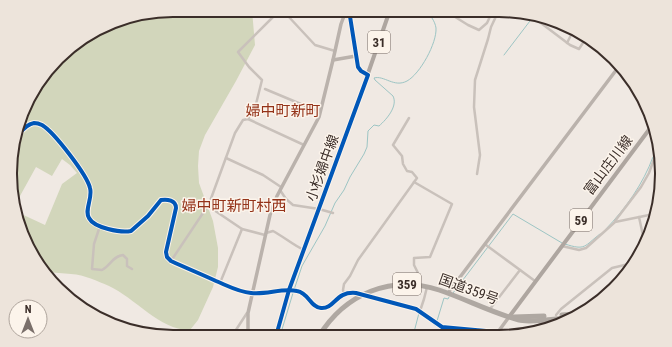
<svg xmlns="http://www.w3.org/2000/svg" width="672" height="347" font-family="'Roboto Condensed','Noto Sans JP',sans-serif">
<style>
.green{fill:#d2d6bb}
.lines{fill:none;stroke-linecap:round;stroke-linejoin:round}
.stream{stroke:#9dc5c4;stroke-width:1}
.street{stroke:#c9c1bb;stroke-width:2.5}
.secondary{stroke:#bab2ac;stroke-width:3.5}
.primary{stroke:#aea6a0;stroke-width:4}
.highway{stroke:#afa8a2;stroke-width:5}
.secondary-bridge{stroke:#bab2ac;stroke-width:3.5}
.cycleway-casing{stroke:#fcf4eb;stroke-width:6}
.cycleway{stroke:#0057b8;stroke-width:4}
.labels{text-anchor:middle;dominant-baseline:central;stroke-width:3;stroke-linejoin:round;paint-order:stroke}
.shield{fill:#fcf4eb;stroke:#756963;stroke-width:1}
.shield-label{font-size:13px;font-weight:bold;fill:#3b2e29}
.street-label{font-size:14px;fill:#3b2e29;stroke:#fcf4eb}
.neighbourhood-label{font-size:15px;fill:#943218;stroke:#fcf4eb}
.rim{fill:none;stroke:#3b2e29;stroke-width:2}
</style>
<rect width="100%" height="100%" fill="#f0e9e3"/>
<path class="green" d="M174,10H252L255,45L236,81L205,135L199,151L198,166L199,183L213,221L218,248V267L213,287L198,320L190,330C161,331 135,298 109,286C97,281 85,275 71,274C63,273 55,273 46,272L23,236L17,212L45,225L62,184L77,173L70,165L62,159L52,176L36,167L15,205L10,184L16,131L37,83L74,44L121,19Z"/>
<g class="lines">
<g class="stream">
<path d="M504,55L533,17"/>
<path d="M606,229C626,208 643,184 653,157"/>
<path d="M565,244C586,251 584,246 600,234"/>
<path d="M294,290L302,266L325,226L335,203L344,190L350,177L364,154L367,147L368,131L374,125L379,126C387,119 398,106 393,96L375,80L374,78C384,75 394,88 407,81C420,74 437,43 436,28C435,21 430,14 424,10"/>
<path d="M453,293L513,214L562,243"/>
<path d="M423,316L436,326L437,324"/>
<path d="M437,321L444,298L448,299L449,297"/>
<path d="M280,336L293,293"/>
<path d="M413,336L419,313"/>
</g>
<g class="street">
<path d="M444,10L468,25L479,30L487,23L493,10"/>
<path d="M533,17L570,45L579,49L586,38"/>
<path d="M567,43L574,29"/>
<path d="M265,89L320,112"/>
<path d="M248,119L256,104L262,80L249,67L238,52L275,15L288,16L315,45L335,51"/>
<path d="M226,158L263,175L281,187"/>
<path d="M477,174L480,155L474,107L475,80L488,39L491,27L499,10"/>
<path d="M414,182L452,204L430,257L414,258V265L419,275L418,285"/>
<path d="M280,190L286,199L293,205L319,209L333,213"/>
<path d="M208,206L242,229L220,283"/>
<path d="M639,217L645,245"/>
<path d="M615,221L641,187L649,173L657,151"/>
<path d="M100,226L94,244L92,269L102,270C110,266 113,256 123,255L127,259V266L132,269"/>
<path d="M242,229L265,235"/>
<path d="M266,233L273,231C284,237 293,245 304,250"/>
<path d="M486,245L535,281"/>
<path d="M562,246L579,250L586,248L615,222L654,214"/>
<path d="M171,261L209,204L235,133L243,120L248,119L304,145"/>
<path d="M344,294L343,290L344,284L350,276L358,260L417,178L412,172L407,171L403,164L402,156L393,145L409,118"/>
<path d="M490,309L520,270"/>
<path d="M420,311L424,299L427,287"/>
<path d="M556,315L561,309L612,268L633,263"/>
<path d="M138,330L142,327L169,337"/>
<path d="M497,332L504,336"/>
<path d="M527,333L543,322"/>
<path d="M232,336L247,313"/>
</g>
<g class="secondary">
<path d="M333,60L356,56"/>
<path d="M15,138C20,133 26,124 34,123C36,123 40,124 42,125C54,132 87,175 90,188C93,198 84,210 89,218C94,228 121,233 131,231L148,216L161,200C167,199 176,200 176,208L166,252L167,257L171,261C186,268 201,274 216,281C228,286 239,292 251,293C266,295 282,288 297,291C309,293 310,307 321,308C335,309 335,291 356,293"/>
<path d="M448,293L620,65"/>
<path d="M367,295L391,303L416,309L442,327L497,332"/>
<path d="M248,336V313L270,215L277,196L319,117L333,60L341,24L344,16L349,15"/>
<path d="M495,336L509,317"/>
</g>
<g class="primary">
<path d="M349,10L358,67L361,71L368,75"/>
<path d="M509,317L654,123"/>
<path d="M276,336L289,290L355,111L390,10"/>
</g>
<g class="highway">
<path d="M562,315L577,314"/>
<path d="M514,317L544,316"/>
<path d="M319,336C345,294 391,274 439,290C466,299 492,313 519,320C527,323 557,319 567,318"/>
</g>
<path class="secondary-bridge" d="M356,293L367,295"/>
<g class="cycleway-casing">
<g id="cycleway">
<path d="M15,138C20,133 26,124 34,123C36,123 40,124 42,125C54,132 87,175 90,188C93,198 84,210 89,218C94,228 121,233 131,231L148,216L161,200C167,199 176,200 176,208L166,252L167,257L171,261C186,268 201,274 216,281C228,286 239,292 251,293C266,295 282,288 297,291C309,293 310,307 321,308C335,309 335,291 356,293L416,309L442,327L497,332L504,336"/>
<path d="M276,336L289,290L368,75L361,71L358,67L349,10"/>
</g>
</g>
<use href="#cycleway" class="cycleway"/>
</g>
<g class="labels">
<g class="shield">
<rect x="368" y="31" width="22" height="22" rx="3"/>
<rect x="570" y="209" width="22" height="22" rx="3"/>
<rect x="393" y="273" width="28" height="22" rx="3"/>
</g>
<g class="shield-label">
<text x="379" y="42">31</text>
<text x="581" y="220">59</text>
<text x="407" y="284">359</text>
</g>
<g class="street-label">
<text transform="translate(608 165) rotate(-53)">富山庄川線</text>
<text transform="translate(322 168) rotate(-70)">小杉婦中線</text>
<text transform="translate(469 289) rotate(20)">国道359号</text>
</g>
<g class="neighbourhood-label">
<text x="283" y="111">婦中町新町</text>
<text x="234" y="206">婦中町新町村西</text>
</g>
</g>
<path d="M0 0H672V347H0ZM173 17H499A156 156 0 0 1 655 173V174A156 156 0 0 1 499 330H173A156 156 0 0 1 17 174V173A156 156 0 0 1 173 17Z" fill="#ede4db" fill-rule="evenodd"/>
<path class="rim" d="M173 17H499A156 156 0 0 1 655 173V174A156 156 0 0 1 499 330H173A156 156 0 0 1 17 174V173A156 156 0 0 1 173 17Z"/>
<g transform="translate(28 319)"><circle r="19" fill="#fcf4eb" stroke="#afa59d"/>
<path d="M0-3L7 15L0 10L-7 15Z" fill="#7a6f6a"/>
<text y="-6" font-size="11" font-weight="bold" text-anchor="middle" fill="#3b2e29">N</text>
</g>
</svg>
